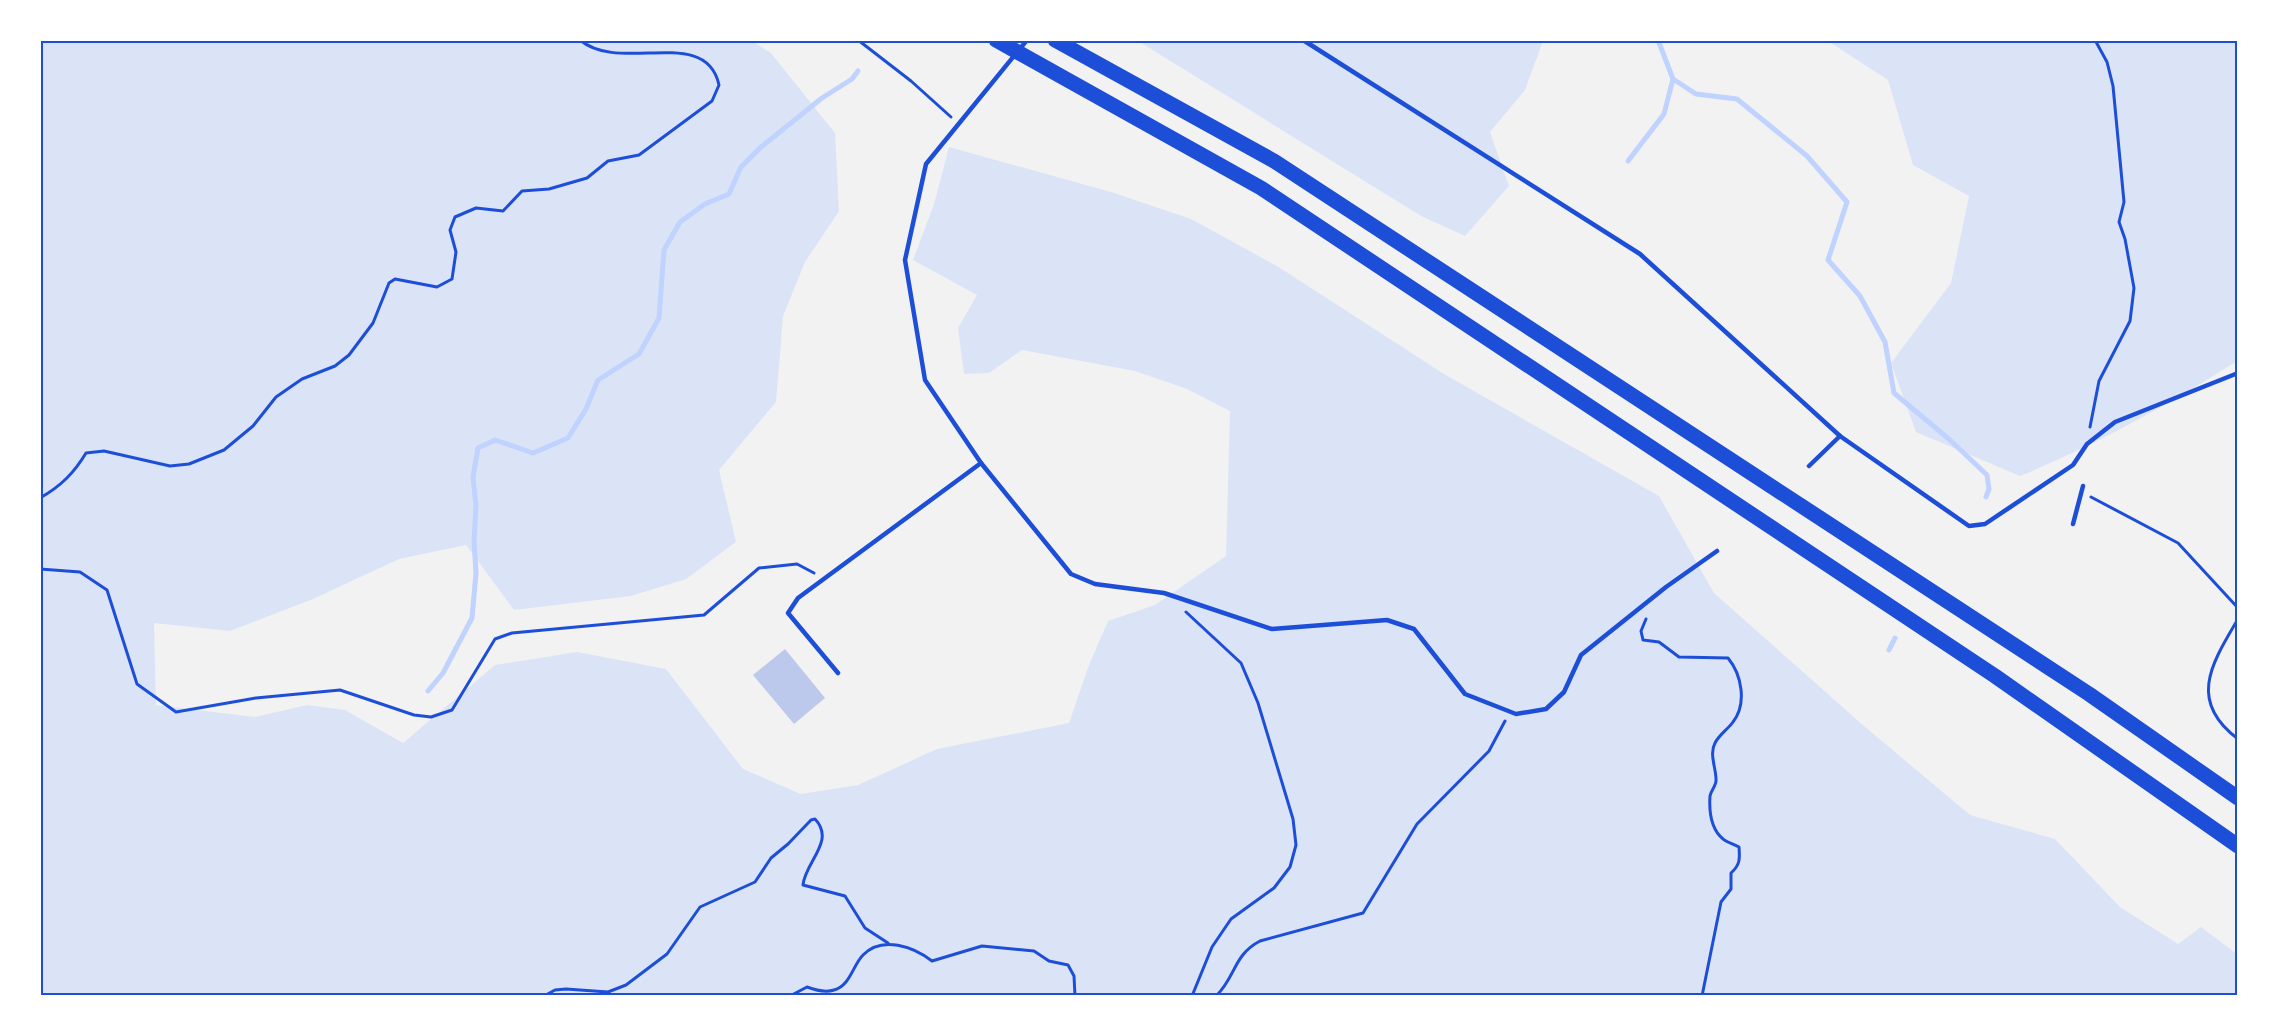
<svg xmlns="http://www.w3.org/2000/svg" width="2278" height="1036" font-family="'Archivo Narrow',sans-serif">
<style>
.green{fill:#dbe4f7}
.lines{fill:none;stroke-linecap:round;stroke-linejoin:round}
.stream{stroke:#bfd3fe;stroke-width:5}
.building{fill:#bdc9ec}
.path{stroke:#1d4ed8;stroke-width:3}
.service{stroke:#1d4ed8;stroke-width:4.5}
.motorway{stroke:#1d4ed8;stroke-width:15}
.neatline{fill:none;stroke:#1d4ed8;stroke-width:2}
</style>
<rect width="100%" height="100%" fill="#f2f2f2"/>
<g class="green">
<path d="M40,41H752L771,53L835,133L839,211L805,262L783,316L776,402L719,470L736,542L686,579L631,596L514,610L466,545L399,559L313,599L230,631L154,623L156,705L255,717L307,705L345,710L403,743L495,665L577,652L666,669L743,769L801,794L858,785L937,749L1069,723L1089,665L1108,621L1155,605L1226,556L1230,411L1187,389L1135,371L1022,350L989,373L964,374L958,328L977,295L913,260L934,204L949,147L1111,192L1191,219L1277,266L1444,374L1659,496L1714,593L1864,726L1970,815L2055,839L2120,907L2178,944L2201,927L2237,954V995H41Z"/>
<path d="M1138,41H1543L1525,90L1490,132L1509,186L1465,236L1421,216Z"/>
<path d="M1805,41H2237V361C2168,405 2096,445 2020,476L1916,432L1891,363L1951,283L1969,196L1913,165L1888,80L1831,43Z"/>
</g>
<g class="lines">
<g class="stream">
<path d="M1673,79L1696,94L1737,99L1807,156L1847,202L1828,260L1860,296L1885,342L1894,393L1950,440L1987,475L1989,489L1986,497"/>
<path d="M1628,161L1664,114L1673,79L1658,40"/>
<path d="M1889,650L1895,638"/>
<path d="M428,691L443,673L472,618L476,573L474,541L476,506L473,477L478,448L495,440L533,453L568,438L586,409L598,380L639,354L659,318L664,250L680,222L705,204L729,194L741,167L761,147L822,98L852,79L858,71"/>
</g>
</g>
<path class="building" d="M785,649L825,698L794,724L753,675Z"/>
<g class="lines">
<g class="path">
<path d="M858,40L911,81L951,117"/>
<path d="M2090,427L2099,381L2130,321L2134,288L2125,239L2119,222L2124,202L2113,86L2107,62L2095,40"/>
<path d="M2091,497L2178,543L2238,608"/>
<path d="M40,498C61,486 74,473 86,453L104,451L170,466L189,464L224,450L253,426L276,397L302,379L335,366L349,355L373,323L389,283L395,279L437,287L452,279L456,252L450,230L455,217L476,208L503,211L522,191L549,189L587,178L608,161L639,155L712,101L719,85C706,25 620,74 580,40"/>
<path d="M40,569L80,572L107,590L137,684L176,712L256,698L340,690L414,715L431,717L452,710L495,639L512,633L704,615L759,568L797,564L814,573"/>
<path d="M1186,612L1241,663L1258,703L1293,819L1296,845L1290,867L1274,888L1231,919L1212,947L1192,996"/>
<path d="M1646,619L1641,631L1643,640L1659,642L1679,657L1728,658C1742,675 1747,704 1733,722C1728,729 1719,735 1715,743C1709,754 1716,768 1716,779C1717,785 1711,790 1710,796C1709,811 1711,829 1723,839C1726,842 1734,844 1739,847C1740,859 1740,865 1731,873V889L1721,902L1702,996"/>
<path d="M2238,619C2212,663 2187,701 2238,739"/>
<path d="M544,996L555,990L566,989L608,992L626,985L667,954L700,907L755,882L771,858L788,844L811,820L815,819C836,841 805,862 803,885L845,896L865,928L888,943"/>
<path d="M790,996L807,987C815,990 825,993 834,990C850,986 853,965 863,955C882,935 914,947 932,961L982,946L1034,951L1049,961L1068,965L1074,976L1075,996"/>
<path d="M1216,996C1236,977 1233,955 1260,941L1363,913L1417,824L1489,751L1505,721"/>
</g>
<g class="service">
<path d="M1027,40L926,164L905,260L925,380L981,463L1071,574L1095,584L1164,593L1272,629L1387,620L1414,629L1465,694L1516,714L1546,709L1564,692L1581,655L1666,587L1717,551"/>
<path d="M1303,40L1640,254L1840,436"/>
<path d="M1809,466L1840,436L1969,526L1985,524L2073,465L2087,444L2115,422L2238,373"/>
<path d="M2073,524L2083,486"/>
<path d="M838,673L788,613L798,598L981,463"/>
</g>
<g class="motorway">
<path d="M996,40L1261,188L1995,676L2238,846"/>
<path d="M1055,40L1274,161L2089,694L2238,798"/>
</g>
</g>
<rect width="2278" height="1036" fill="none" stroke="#ffffff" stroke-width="84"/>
<rect x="42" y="42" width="2194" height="952" class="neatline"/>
</svg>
